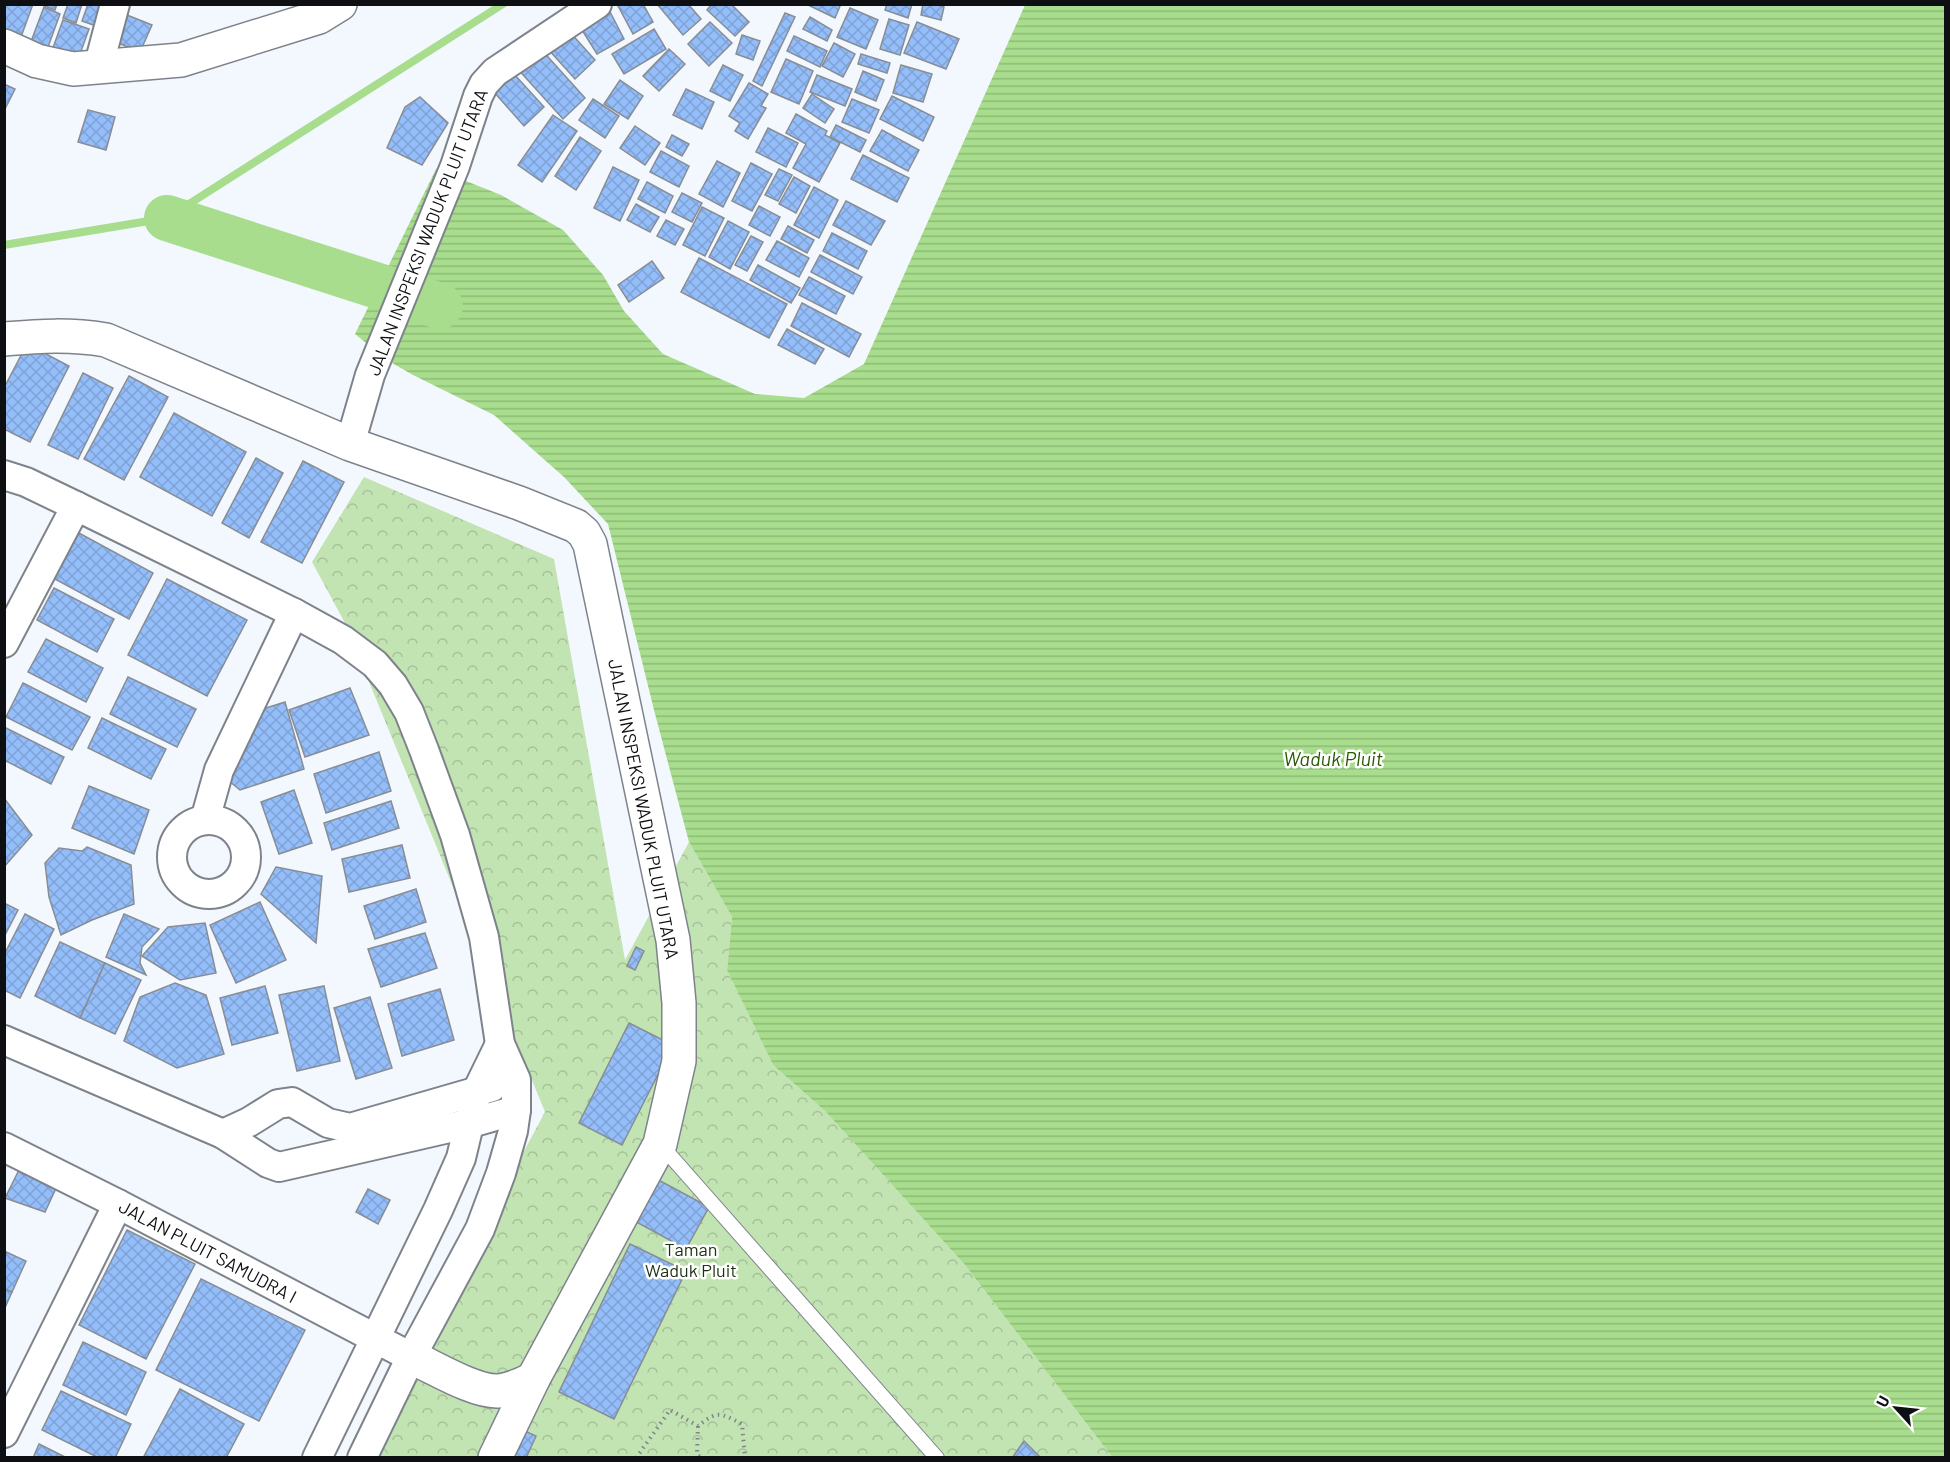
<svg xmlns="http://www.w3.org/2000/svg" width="1950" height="1462" font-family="Barlow,sans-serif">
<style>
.forest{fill:url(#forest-crowns)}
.water{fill:url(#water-rules)}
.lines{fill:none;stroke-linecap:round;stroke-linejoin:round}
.stream{stroke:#a7dd8c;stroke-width:8}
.river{stroke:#a7dd8c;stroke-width:46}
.building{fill:url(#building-cross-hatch);stroke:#888d94;stroke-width:1.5}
.service-casing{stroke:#7e838b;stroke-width:16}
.minor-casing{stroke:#7e838b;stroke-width:32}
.tertiary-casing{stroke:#7e838b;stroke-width:36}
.path{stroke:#818489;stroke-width:4;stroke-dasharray:1.5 4.5;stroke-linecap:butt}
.service{stroke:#fff;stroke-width:14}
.minor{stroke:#fff;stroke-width:28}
.tertiary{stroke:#fff;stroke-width:33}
.labels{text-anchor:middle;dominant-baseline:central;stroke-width:5;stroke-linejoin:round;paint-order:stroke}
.street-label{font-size:18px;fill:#0d0f12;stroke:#fff}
.park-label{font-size:18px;fill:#1d3212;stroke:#fff}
.water-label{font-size:20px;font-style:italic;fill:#295901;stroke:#fff}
</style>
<defs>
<pattern id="forest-crowns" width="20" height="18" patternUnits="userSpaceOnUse" patternTransform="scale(1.5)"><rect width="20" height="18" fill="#c2e3b2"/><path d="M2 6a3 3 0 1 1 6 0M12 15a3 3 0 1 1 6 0" fill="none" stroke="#a6c298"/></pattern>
<pattern id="water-rules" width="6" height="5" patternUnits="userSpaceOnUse" patternTransform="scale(1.5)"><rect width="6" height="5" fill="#a7dd8c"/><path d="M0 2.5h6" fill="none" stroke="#8fbc78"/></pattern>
<pattern id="building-cross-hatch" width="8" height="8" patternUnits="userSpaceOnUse" patternTransform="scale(1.5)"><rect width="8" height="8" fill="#94befa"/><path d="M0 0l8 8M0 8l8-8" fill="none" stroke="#7ea2d5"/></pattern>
</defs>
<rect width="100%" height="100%" fill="#f3f8fe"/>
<path class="forest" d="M364,477L554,559L625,960L689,842L732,917L727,970L773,1065L825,1111L965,1265L1112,1457H360L545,1112L345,623L312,562Z"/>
<path class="water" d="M1025,5H1945V1457H1112L965,1265L825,1111L773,1065L727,970L732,917L689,842L654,710L608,524L564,477L494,415L413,375L387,360L355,334L436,169L501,195L563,230L603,275L624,311L663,354L755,394L804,398L864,364Z"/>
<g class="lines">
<path class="stream" d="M4,245L167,218L503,4"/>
<path class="river" d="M167,218L440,306"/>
</g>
<g class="building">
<path d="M4,4H33L18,45L4,40Z"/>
<path d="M40,4H57L55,10Z"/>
<path d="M68,4H82L76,23L63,18Z"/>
<path d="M88,4H106L99,27L82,21Z"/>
<path d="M617,4H643L653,22L633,34Z"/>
<path d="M657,4H688L701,19L683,35Z"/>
<path d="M712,4H731L749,22L735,36L707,10Z"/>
<path d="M806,4H836L840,6L835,18Z"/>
<path d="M887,4H912L908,18L885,10Z"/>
<path d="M923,4H935L944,7L941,20L921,15Z"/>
<path d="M607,6L624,39L597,54L577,22Z"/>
<path d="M44,7L60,14L44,58L27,52Z"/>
<path d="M850,8L878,20L866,49L837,37Z"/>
<path d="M785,13L795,17L762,86L753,81Z"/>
<path d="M127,15L152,25L140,52L116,42Z"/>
<path d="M810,17L832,30L827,41L803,29Z"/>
<path d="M889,19L909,25L900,55L880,49Z"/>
<path d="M63,20L89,29L76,65L50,56Z"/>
<path d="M710,22L732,43L709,66L688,44Z"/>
<path d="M917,22L959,39L946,69L904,53Z"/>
<path d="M654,29L666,49L624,74L612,54Z"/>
<path d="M568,30L595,60L575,79L548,49Z"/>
<path d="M742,35L760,41L753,60L736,54Z"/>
<path d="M794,36L827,51L820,67L787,51Z"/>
<path d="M834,43L855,54L843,77L822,66Z"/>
<path d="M539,47L585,98L563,119L516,67Z"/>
<path d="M669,49L685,64L659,91L643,76Z"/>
<path d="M861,54L890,63L887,73L858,64Z"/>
<path d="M786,59L813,71L799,104L771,92Z"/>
<path d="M723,65L743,75L730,101L710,91Z"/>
<path d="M901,65L932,74L923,102L893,93Z"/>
<path d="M863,71L884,80L876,101L855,92Z"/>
<path d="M514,74L544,107L524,126L494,92Z"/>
<path d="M817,75L852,89L845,106L810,92Z"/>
<path d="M620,80L643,96L628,119L604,104Z"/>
<path d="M749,83L768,94L761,106L766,108L748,139L735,131L740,123L729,116Z"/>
<path d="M4,84L15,89L4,111Z"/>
<path d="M686,89L714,102L702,129L673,115Z"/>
<path d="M812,94L834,109L825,123L803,108Z"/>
<path d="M892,96L934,117L923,141L880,119Z"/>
<path d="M420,97L448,123L422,165L387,148L405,107Z"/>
<path d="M593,99L619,116L605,138L579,120Z"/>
<path d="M852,99L879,110L869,133L842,122Z"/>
<path d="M88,110L115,117L106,150L78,142Z"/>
<path d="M796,114L827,131L825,135L840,143L819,182L793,168L806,144L786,133Z"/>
<path d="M553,115L577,131L542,182L518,165Z"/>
<path d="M836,125L866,140L860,152L830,137Z"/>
<path d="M635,126L660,143L645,165L620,148Z"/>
<path d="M768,128L798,143L786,167L756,152Z"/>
<path d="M882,130L919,150L908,171L870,151Z"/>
<path d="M672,135L689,144L682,156L666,147Z"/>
<path d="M580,137L601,151L576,190L555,176Z"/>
<path d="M661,151L689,166L679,187L650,172Z"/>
<path d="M863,155L909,178L897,202L851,179Z"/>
<path d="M717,161L740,173L723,207L699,194Z"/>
<path d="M751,163L772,174L752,211L732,201Z"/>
<path d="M613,167L639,180L620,221L594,208Z"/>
<path d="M779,169L792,175L778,201L765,195Z"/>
<path d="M794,177L810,186L796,213L779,204Z"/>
<path d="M647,182L673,196L665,213L638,199Z"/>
<path d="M814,187L838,200L819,238L794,225Z"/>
<path d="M682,193L702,203L692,222L672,212Z"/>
<path d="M846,201L885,221L871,245L833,225Z"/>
<path d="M636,204L659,217L650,232L627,220Z"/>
<path d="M759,206L780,217L770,236L749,225Z"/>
<path d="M702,207L724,218L705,256L683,245Z"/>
<path d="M666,220L684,229L675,245L657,236Z"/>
<path d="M728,221L749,232L730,269L709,257Z"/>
<path d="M788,226L814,240L807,253L781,239Z"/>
<path d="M832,233L867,251L858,269L823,251Z"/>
<path d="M751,236L763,242L747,271L735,265Z"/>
<path d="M777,241L809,258L799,277L766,260Z"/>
<path d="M820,255L862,277L853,294L811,272Z"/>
<path d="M699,258L787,304L769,338L681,292Z"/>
<path d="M652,261L664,278L629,302L618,285Z"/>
<path d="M758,265L800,288L791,303L750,280Z"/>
<path d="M809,277L845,296L836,314L799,295Z"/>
<path d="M802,303L861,334L849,357L791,326Z"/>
<path d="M787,329L824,349L815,364L778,345Z"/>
<path d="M27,344L69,366L30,442L4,429V388Z"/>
<path d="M83,373L113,388L78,459L48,445Z"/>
<path d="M129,376L168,397L124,480L84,459Z"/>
<path d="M174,413L246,452L212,516L140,477Z"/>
<path d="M256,458L283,473L249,538L222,523Z"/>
<path d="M303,461L344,482L302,563L261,542Z"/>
<path d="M77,532L153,573L129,619L53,578Z"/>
<path d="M167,579L247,620L207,696L128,655Z"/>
<path d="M54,588L114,619L97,652L37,620Z"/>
<path d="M46,639L103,668L86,702L28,672Z"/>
<path d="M128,677L196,709L177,747L110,714Z"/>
<path d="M23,683L90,717L72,750L6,717Z"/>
<path d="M350,688L369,735L305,757L289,710Z"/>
<path d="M285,702L304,769L240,790L229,781L253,712Z"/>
<path d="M102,718L166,749L151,779L88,748Z"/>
<path d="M6,728L64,757L51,784L4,760V732Z"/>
<path d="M379,752L391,791L326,813L314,774Z"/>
<path d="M89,786L149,810L134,854L72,828Z"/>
<path d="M294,790L312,843L279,854L261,802Z"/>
<path d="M4,798L32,835L4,867Z"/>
<path d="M391,801L399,828L332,850L324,823Z"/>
<path d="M402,845L410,878L349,892L342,859Z"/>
<path d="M87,847L131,865L134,904L92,920L61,935L49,897L45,863L59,848L82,851Z"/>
<path d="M276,867L322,876L316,943L261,894Z"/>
<path d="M416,889L426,922L375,939L364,906Z"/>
<path d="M260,902L286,960L236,983L210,925Z"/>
<path d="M4,903L18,910L4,937Z"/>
<path d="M25,914L54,929L20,998L4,990V955Z"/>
<path d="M124,914L159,929L142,947L140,963L146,975L106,957Z"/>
<path d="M205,923L216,973L180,980L142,956L168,927Z"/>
<path d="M425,933L437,968L381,987L368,949Z"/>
<path d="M60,942L105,963L80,1018L35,996Z"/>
<path d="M636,947L644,951L635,970L627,966Z"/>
<path d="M105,963L141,980L115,1034L80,1018Z"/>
<path d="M175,983L206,995L224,1054L177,1068L124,1041L140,997Z"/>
<path d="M265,986L278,1033L232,1045L220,998Z"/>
<path d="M324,986L340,1061L297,1071L279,995Z"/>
<path d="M440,989L454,1040L402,1056L388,1004Z"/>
<path d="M370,997L392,1068L356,1079L334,1008Z"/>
<path d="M629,1023L673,1045L622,1145L579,1123Z"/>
<path d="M20,1168L57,1186L45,1212L5,1198Z"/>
<path d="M651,1176L709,1207L686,1249L629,1218Z"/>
<path d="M368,1189L390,1200L378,1224L356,1212Z"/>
<path d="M127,1230L195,1264L146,1359L79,1325Z"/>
<path d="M630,1244L686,1271L614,1419L559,1392Z"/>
<path d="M4,1251L26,1261L12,1292L4,1289Z"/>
<path d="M201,1279L305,1330L259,1421L156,1370Z"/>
<path d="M4,1289L12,1292L4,1310Z"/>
<path d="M83,1342L146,1372L126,1415L63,1385Z"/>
<path d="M180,1389L244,1424L226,1458H143Z"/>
<path d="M61,1391L131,1424L115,1458H99L42,1430Z"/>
<path d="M514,1426L536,1436L526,1458H514L502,1452Z"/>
<path d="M1024,1441L1041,1458H1012Z"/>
<path d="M39,1444L67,1458H33Z"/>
</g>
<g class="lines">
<g class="service-casing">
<path id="service" d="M660,1144L937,1458"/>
</g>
<g class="minor-casing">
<g id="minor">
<path d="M98,68L115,4"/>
<path d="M350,444L370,375L455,166L478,96L484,84L495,72L597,4"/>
<path d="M4,475L26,482L76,506L294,613L343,640L375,664L393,685L409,712L424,750L455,835L484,937L500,1044L516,1080V1110L513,1131L501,1173L480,1229L411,1357L362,1458"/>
<path d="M4,643L76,506"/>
<circle cx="209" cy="857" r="37"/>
<path d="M205,820L219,770L294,613"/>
<path d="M4,1040L223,1134L268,1163L279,1167L471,1123L516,1110"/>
<path d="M223,1134L249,1122L278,1104L292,1102L328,1123L350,1128L492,1087"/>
<path d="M4,1147L118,1204L411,1357"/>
<path d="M4,1433L118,1204"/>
<path d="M317,1458L438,1210L461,1158L477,1091L500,1044"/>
</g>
</g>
<g class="tertiary-casing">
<g id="tertiary">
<path d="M4,46L37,61L73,69L181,60L319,17L340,4"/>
<path d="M4,339C41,336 69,334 106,340L350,444L519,503L576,526L584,533L590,544L673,940L679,1003V1061L660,1144L533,1379L495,1458"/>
<path d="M411,1357C434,1367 474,1392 498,1391C510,1390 523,1384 533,1379"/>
</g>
</g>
<g class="path">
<path d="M698,1426L697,1454L701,1458"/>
<path d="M636,1458L670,1410L698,1426C718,1410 720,1413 742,1424L745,1458"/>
</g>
<use href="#service" class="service"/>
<use href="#minor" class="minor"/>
<use href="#tertiary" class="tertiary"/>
</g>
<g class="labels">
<g class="street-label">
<text transform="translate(427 232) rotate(-69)">JALAN INSPEKSI WADUK PLUIT UTARA</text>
<text transform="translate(644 809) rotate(79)">JALAN INSPEKSI WADUK PLUIT UTARA</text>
<text transform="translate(208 1251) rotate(28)">JALAN PLUIT SAMUDRA I</text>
</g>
<g class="park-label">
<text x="691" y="1249">Taman<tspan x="691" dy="21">Waduk Pluit</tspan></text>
</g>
<g class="water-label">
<text x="1333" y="758">Waduk Pluit</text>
</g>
</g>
<rect width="1950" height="1462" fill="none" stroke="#0d0f12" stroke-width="12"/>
<g transform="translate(1896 1408) rotate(297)" stroke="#ffffff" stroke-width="4.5" paint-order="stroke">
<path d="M0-4.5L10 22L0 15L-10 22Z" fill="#0d0f12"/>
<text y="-9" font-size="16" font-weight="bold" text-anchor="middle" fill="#0d0f12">U</text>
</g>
</svg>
